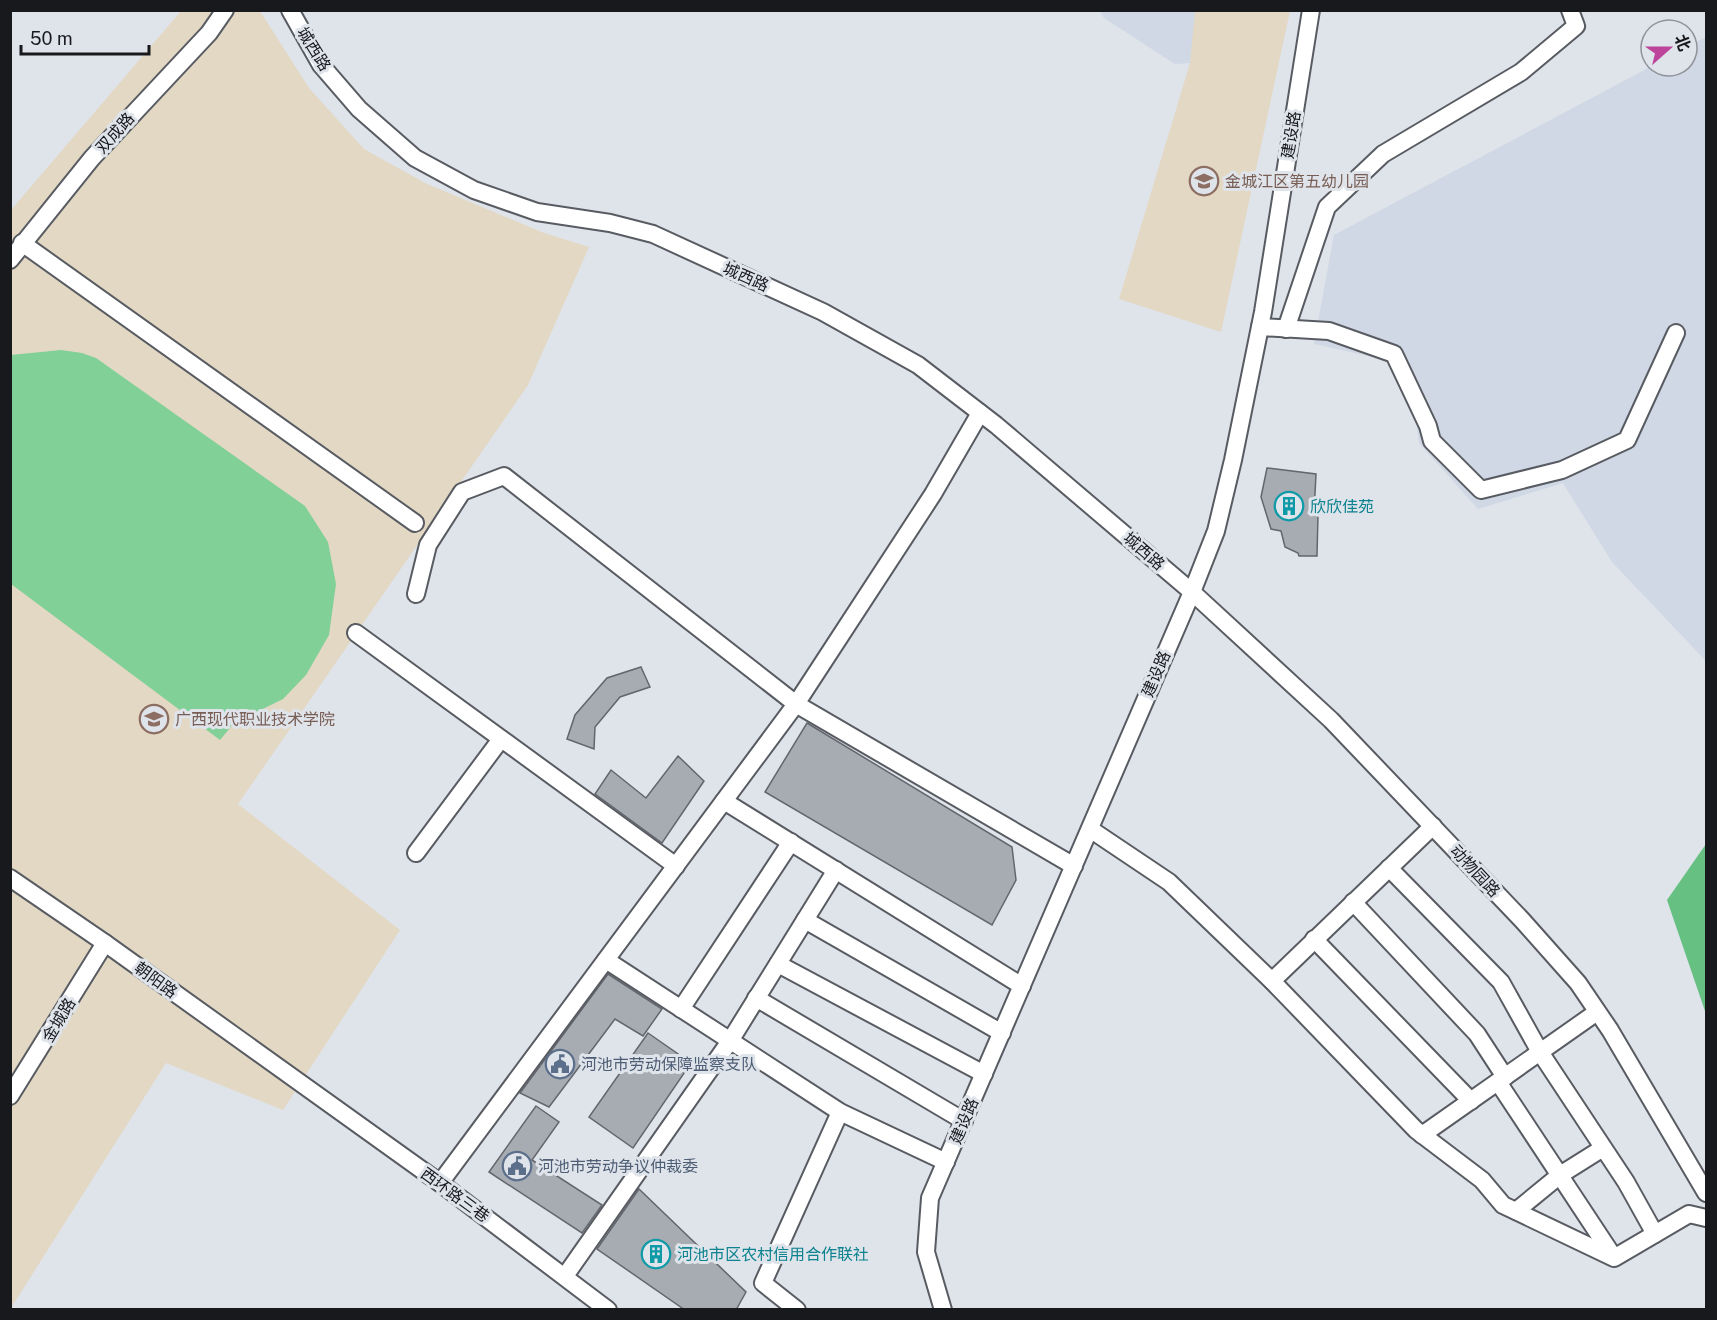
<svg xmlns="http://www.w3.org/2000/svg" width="1717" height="1320" font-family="'Public Sans','Noto Sans SC',sans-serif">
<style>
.built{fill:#cfd8e4}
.education{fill:#e3d8c4}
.green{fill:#81d097}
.forest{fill:#65c082}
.building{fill:#a7acb2;stroke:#63666c;stroke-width:1.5}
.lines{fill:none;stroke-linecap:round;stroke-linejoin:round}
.minor-casing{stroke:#585c62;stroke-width:20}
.minor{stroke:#fff;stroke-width:16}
.labels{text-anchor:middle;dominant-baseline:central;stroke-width:6;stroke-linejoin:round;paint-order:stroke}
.street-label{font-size:16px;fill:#18191c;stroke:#dfe3ea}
.education-label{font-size:16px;fill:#785e54;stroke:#dfe3ea;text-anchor:start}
.culture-label{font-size:16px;fill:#0d838f;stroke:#dfe3ea;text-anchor:start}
.service-label{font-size:16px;fill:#4e5e75;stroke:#dfe3ea;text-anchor:start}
</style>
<rect width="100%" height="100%" fill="#dfe3ea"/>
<g class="built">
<path d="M1100,11H1196L1191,63L1175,64L1104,18Z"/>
<path d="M1706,37V661L1612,562L1563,483L1478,509L1419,443L1416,420L1387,360L1314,344L1334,235L1652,66H1687V47Z"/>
</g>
<g class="education">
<path d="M181,11H260L309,88L364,149L425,183L544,233L589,247L528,385L238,804L400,930L283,1110L166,1063L11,1308V210Z"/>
<path d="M1195,11H1290L1221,332L1119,299L1190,63Z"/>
</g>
<path class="green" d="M61,350L82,353L96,358L305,506L328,542L336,584L329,635L306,675L283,699L234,723L220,740L11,584V355Z"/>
<path class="forest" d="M1706,844V1014L1667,900Z"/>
<g class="building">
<path d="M1267,468L1316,474L1314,514L1318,515L1317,556H1299L1298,553L1285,547L1281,531L1271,529L1261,497Z"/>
<path d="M641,667L650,687L620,697L595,727L594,749L567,739L575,715L607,678Z"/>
<path d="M807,723L1012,847L1016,880L992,925L765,792Z"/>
<path d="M678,756L704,781L662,843L595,794L611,770L646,798Z"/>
<path d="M608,974L662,1009L643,1036L615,1019L549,1107L520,1093Z"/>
<path d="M648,1033L691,1063L633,1148L589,1117Z"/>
<path d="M536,1106L559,1122L532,1160L602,1205L582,1233L489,1172Z"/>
<path d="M639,1189L746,1292L736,1310H685L597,1249Z"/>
</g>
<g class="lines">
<g class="minor-casing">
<g id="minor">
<path d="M290,10L321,65L359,109L415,158L474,190L537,212L610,223L653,234L823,312L918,365L996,425L1192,592L1331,720L1522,920L1578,983L1610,1030L1706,1193"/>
<path d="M22,243L415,523"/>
<path d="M10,260L92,158L209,33L225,10"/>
<path d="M1260,327L1329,331L1394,354L1428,426L1432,441L1481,490L1562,470L1627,440L1676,333"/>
<path d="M1286,329L1327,207L1383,154L1521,72L1576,26L1570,10"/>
<path d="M416,594L428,545L462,492L504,476L796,704L933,494L980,413"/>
<path d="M356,633L676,866"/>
<path d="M724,801L1022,986"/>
<path d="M1090,829L1169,882L1272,981L1416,1130L1482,1180L1503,1205L1614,1258L1689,1214L1706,1218"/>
<path d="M416,853L501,739"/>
<path d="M1389,868L1501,982L1540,1052L1626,1182L1655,1234"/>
<path d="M10,878L105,943L440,1183L608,1310"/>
<path d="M1353,902L1477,1034L1505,1077"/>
<path d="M805,920L1002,1033"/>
<path d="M1314,939L1471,1101"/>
<path d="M606,960L840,1112L946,1162"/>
<path d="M778,964L984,1074"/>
<path d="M1272,981L1433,826"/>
<path d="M756,998L964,1121"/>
<path d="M681,1009L791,842"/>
<path d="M1498,1082L1613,1256"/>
<path d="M10,1096L105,943"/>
<path d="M1422,1135L1597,1012"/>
<path d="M440,1183L796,704L1074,866"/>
<path d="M1516,1211L1560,1175L1603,1148"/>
<path d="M565,1276L730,1041L836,870"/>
<path d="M797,1310L763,1283L840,1112"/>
<path d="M943,1310L926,1252L930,1198L1192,592L1216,531L1233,460L1263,312L1311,10"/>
</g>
</g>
<use href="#minor" class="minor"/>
</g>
<defs>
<g id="school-ring" transform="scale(1.5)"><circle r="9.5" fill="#dfe3ea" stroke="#8d6e63" stroke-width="1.5"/><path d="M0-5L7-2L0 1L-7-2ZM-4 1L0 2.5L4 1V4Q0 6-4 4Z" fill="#8d6e63"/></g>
<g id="building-ring" transform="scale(1.5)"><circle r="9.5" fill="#dfe3ea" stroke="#0f9aa8" stroke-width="1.5"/><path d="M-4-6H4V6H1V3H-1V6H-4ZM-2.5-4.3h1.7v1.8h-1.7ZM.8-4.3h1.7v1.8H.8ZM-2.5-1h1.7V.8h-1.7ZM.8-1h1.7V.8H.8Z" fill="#0f9aa8"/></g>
<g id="civic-ring" transform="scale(1.5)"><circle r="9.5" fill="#dfe3ea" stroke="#5c6f8a" stroke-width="1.5"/><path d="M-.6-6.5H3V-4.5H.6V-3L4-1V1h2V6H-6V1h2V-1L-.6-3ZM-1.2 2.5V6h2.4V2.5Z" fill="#5c6f8a"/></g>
</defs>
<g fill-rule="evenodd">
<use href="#school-ring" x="1204" y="181"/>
<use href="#building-ring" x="1289" y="506"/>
<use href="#school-ring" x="154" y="719"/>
<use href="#civic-ring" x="560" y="1064"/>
<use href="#civic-ring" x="517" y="1166"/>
<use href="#building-ring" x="656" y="1254"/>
</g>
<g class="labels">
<g class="street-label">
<text transform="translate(314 49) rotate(58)">城西路</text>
<text transform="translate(115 133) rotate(-48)">双成路</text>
<text transform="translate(1291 135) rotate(-81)">建设路</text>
<text transform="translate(746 277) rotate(24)">城西路</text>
<text transform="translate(1144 551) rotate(41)">城西路</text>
<text transform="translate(1156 674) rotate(-67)">建设路</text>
<text transform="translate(1475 871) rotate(47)">动物园路</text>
<text transform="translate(156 980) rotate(36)">朝阳路</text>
<text transform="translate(59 1020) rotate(-59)">金城路</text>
<text transform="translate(964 1121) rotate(-67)">建设路</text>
<text transform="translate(455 1195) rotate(36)">西环路三巷</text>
</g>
<g class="education-label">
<text x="1225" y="181">金城江区第五幼儿园</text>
<text x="175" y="719">广西现代职业技术学院</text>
</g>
<g class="culture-label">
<text x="1310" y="506">欣欣佳苑</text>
<text x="677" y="1254">河池市区农村信用合作联社</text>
</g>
<g class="service-label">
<text x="581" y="1064">河池市劳动保障监察支队</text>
<text x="538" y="1166">河池市劳动争议仲裁委</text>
</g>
</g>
<rect width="1717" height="1320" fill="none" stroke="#18191c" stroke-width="24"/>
<g transform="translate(1669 48) rotate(69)"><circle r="28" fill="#dfe3ea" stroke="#8f9298" stroke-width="1.5"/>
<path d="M0-4.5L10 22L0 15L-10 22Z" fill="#bc459b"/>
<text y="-9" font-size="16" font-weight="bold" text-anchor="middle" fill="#18191c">北</text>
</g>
<path d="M21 45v9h128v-9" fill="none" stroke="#18191c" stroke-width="3"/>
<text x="30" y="45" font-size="18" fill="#18191c" stroke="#dfe3ea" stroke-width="4.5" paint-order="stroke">50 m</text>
</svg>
